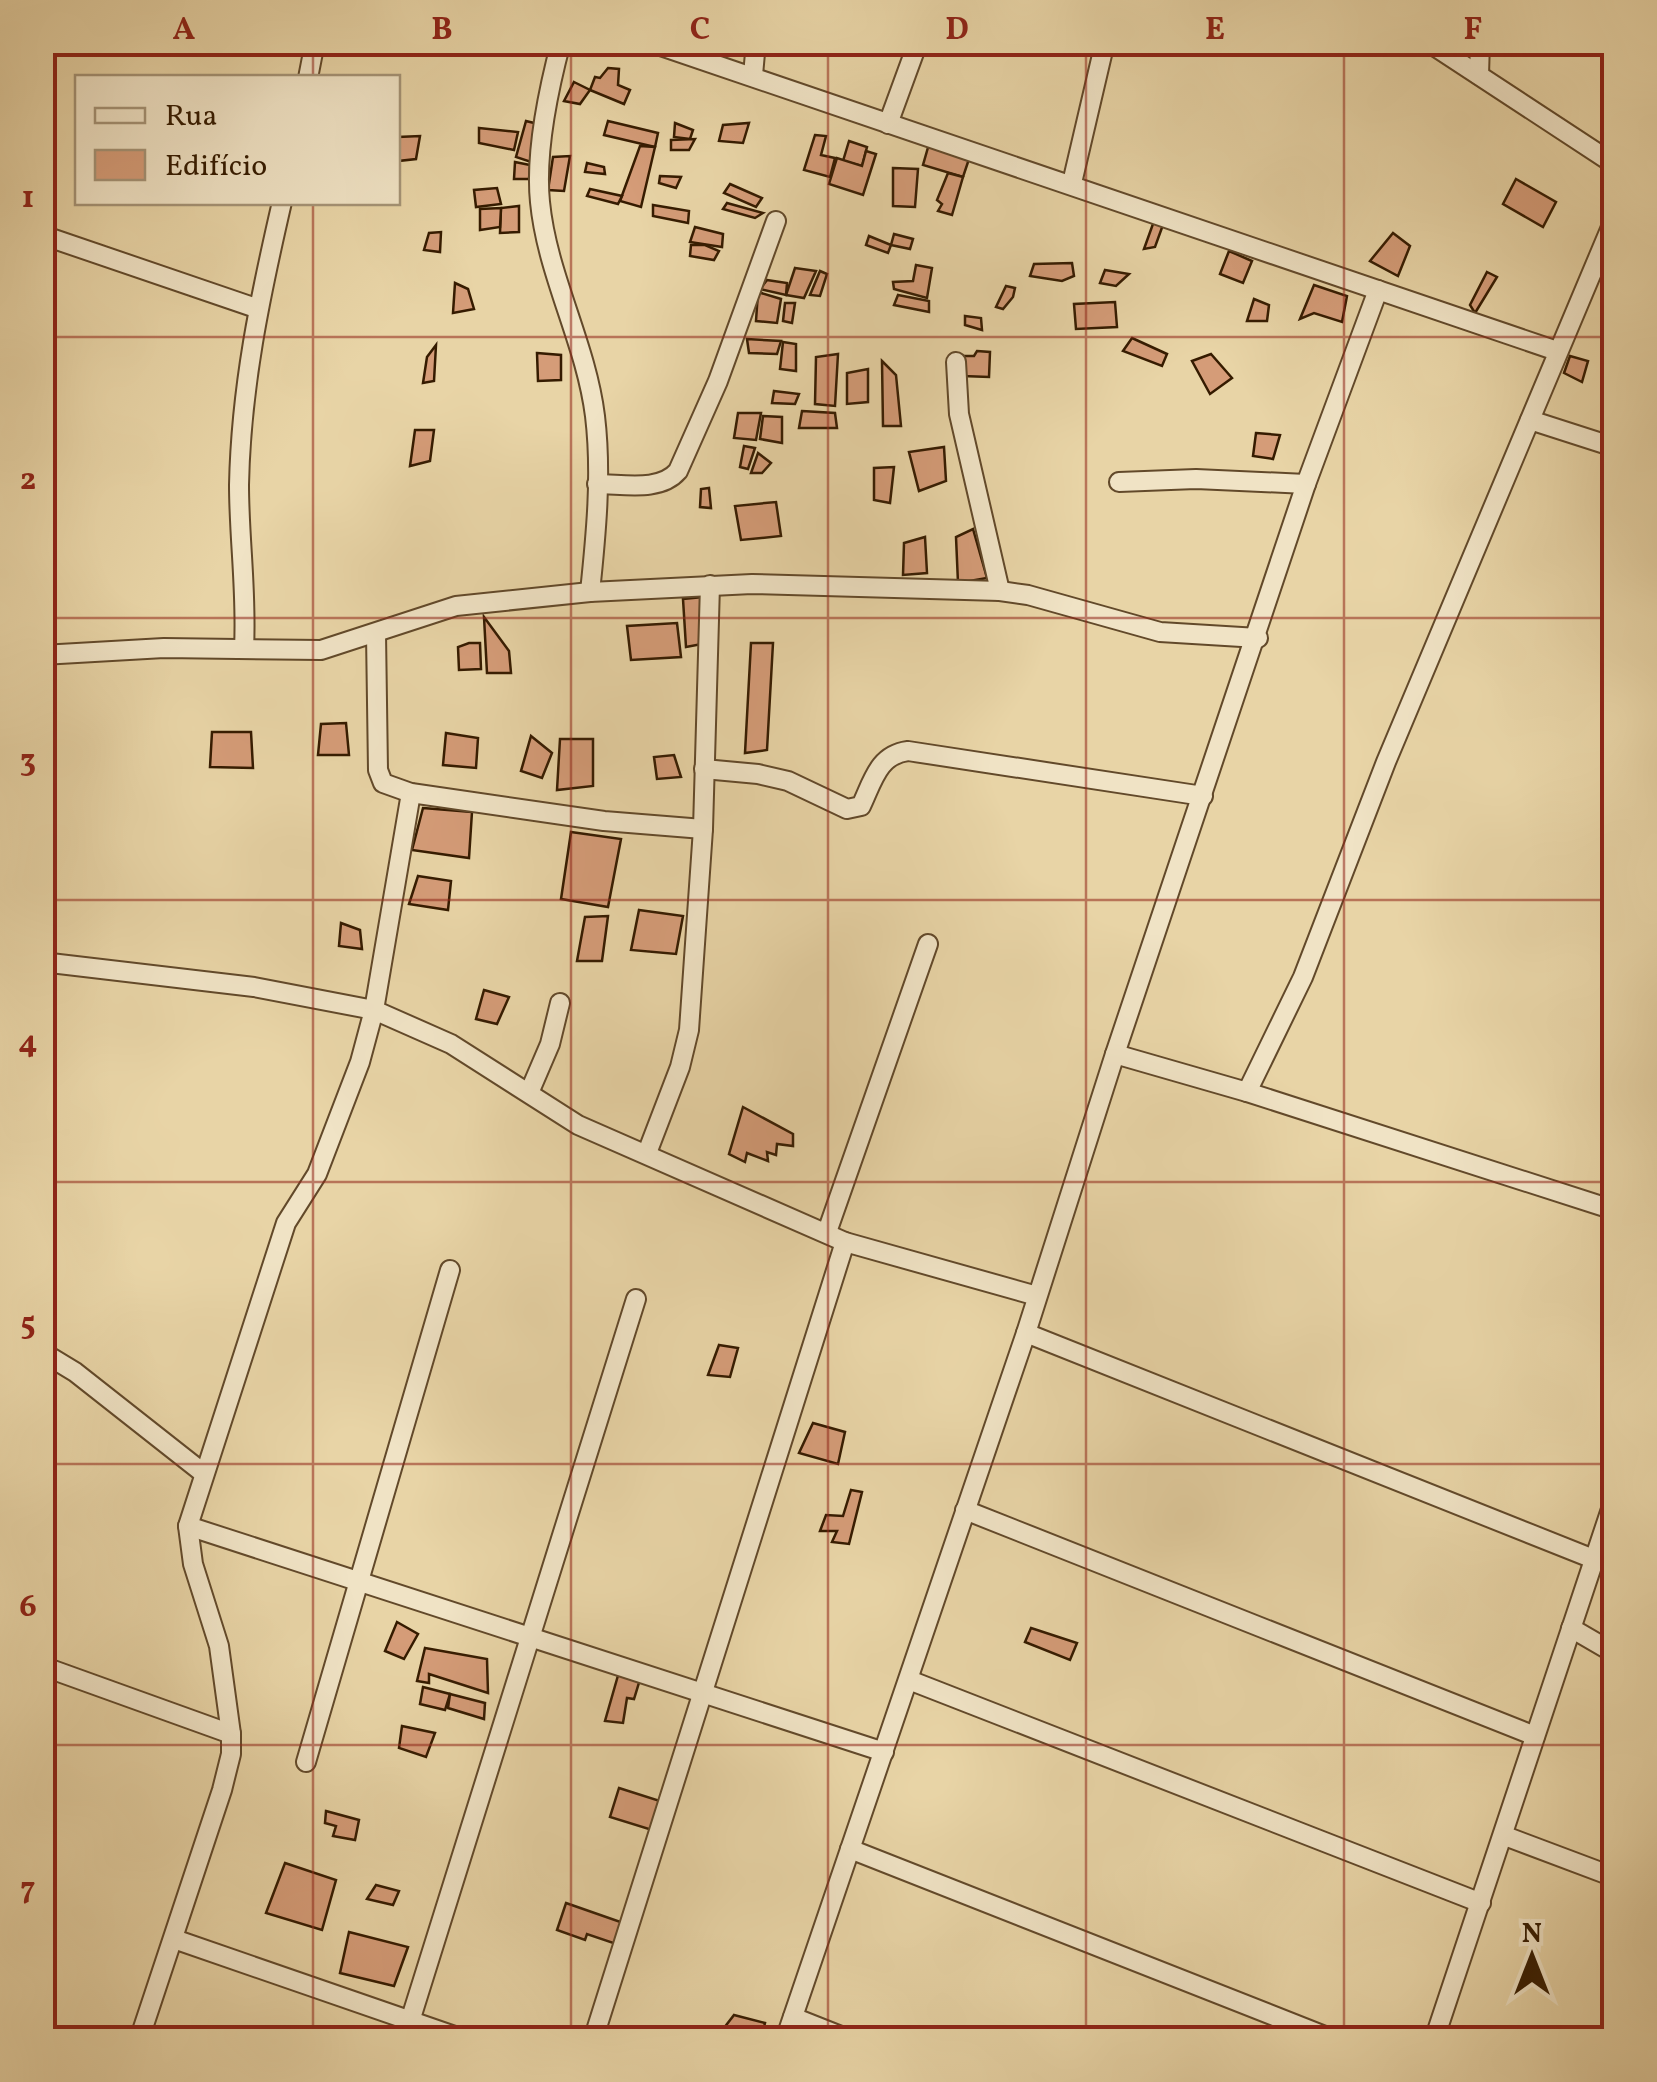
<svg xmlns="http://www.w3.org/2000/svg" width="1657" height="2082" font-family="Vollkorn,serif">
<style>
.building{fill:#d59c78;stroke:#351b00;stroke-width:2.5}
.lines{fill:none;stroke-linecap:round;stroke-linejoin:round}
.minor-casing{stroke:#62492a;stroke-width:22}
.minor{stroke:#f0e3c5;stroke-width:18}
.grid{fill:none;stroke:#8f2418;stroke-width:2.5;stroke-opacity:0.55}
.neatline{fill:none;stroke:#8f2418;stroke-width:4}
.grid-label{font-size:32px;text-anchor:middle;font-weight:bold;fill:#8f2418}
</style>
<rect width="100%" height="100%" fill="#e8d4a6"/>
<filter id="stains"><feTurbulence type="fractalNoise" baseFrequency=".002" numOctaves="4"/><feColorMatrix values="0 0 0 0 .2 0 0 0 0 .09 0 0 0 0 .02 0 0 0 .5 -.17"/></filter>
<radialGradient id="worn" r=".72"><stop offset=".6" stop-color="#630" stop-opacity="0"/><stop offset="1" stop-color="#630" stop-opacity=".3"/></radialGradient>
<g class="building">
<path d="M608,68L619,69L618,85L630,90L624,104L590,90L595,77L600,78Z"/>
<path d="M574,82L590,90L580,104L564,101Z"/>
<path d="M526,121L542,125L531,162L516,157Z"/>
<path d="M608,121L658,133L655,147L604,135Z"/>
<path d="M675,123L693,130L690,139L674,137Z"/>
<path d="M749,123L743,143L719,141L723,125Z"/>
<path d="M479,128L518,132L514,150L479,143Z"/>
<path d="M815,135L826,136L821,155L835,158L830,177L804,170Z"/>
<path d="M420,136L416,159L398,161V137Z"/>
<path d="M695,139L689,150H671V140Z"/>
<path d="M849,141L867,147L862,166L843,161Z"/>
<path d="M929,144L970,156L963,177L923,165Z"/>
<path d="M640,146L655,147L641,207L620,201Z"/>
<path d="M866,151L876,154L863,195L829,184L837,158L862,166Z"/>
<path d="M570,156L564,191L548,190L553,157Z"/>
<path d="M515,162L530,165L529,179H514Z"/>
<path d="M587,163L604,167L605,174L585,172Z"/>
<path d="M893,168L918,169L915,207L893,206Z"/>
<path d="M948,173L963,177L952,215L938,211L942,204L937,200Z"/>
<path d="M660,176L681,177L676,188L659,183Z"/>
<path d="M1516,179L1556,202L1543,227L1503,204Z"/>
<path d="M730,184L762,198L756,207L724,193Z"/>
<path d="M497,188L501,204L476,207L474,190Z"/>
<path d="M590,189L622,196L618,204L587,196Z"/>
<path d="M727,203L763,213L755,218L723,209Z"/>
<path d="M653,205L689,211L688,223L653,216Z"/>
<path d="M519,206V232L500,233L501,208Z"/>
<path d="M501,208L500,227L480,230V209Z"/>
<path d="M1154,221L1164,222L1155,247L1144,249Z"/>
<path d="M695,227L723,234L722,247L690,242Z"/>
<path d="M441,232L440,252L424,250L429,233Z"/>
<path d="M1393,233L1410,246L1398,276L1370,261Z"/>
<path d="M894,234L913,239L910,249L891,245Z"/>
<path d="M869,236L891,245L888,253L866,245Z"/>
<path d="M691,245H705L719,251L714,260L690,256Z"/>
<path d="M1229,251L1252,261L1243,283L1220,274Z"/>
<path d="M1072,263L1074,276L1062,281L1030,276L1034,264Z"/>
<path d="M916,265L932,268L927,298L894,289L893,282L913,281Z"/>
<path d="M795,268L816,271L804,298L786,295Z"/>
<path d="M1105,270L1129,274L1116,286L1100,283Z"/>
<path d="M820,271L827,274L820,296L810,295Z"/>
<path d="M1487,272L1497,277L1475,313L1470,305Z"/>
<path d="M767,280L787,283L786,295L760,289Z"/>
<path d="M455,283L468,289L474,309L453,313Z"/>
<path d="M1314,285L1347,296L1342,322L1314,313L1300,319Z"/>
<path d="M1006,286L1015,288L1013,297L1003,309L996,307Z"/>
<path d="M758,292L781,299L777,323L756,321Z"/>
<path d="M898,295L929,301V312L894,305Z"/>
<path d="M1254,299L1269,305L1267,321H1247Z"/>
<path d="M1115,302L1117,327L1076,329L1074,304Z"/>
<path d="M785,303H795L792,323L783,321Z"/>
<path d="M965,316L981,318L982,330L965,325Z"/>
<path d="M1132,338L1167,354L1162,366L1123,351Z"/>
<path d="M747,339L781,341L777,354L749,353Z"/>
<path d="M783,342L796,344V371L780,369Z"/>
<path d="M436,345L434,381L423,383L427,357Z"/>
<path d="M977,351L990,352L989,377L963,376L964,356H974Z"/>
<path d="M537,353L561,355V380L538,381Z"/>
<path d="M838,354L835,406L815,404L816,357Z"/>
<path d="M1211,354L1232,378L1210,394L1192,361Z"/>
<path d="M1570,356L1588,361L1582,382L1564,373Z"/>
<path d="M882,361L896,375L901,426H883Z"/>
<path d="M868,369V402L847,404V373Z"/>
<path d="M774,391L799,394L795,404L772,403Z"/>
<path d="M802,411L835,413L837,428H799Z"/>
<path d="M738,413H761L756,440L734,438Z"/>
<path d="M763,416L782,417V443L760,439Z"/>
<path d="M415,430H434L430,461L410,466Z"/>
<path d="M1256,433L1280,435L1273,459L1253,456Z"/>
<path d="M744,446L755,448L748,469L740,467Z"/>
<path d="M944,447L946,481L919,491L909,452Z"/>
<path d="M758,453L771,463L762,473H751Z"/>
<path d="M894,467L890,503L874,500V468Z"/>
<path d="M709,488L711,508L700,507L701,489Z"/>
<path d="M776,502L781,536L741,540L735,506Z"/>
<path d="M973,529L987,578L958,583L956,537Z"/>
<path d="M925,537L927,573L903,575L904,543Z"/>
<path d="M703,597L702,644L686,647L683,599Z"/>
<path d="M484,617L509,651L511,673H487Z"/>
<path d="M677,623L681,657L631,660L627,626Z"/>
<path d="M469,643H480L481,669L459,670L458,647Z"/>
<path d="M751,643H773L767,750L745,753Z"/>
<path d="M346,723L349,755H318L321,724Z"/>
<path d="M212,732H251L253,768L210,767Z"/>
<path d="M446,733L478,738L476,768L443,765Z"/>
<path d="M531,736L552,753L542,778L521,771Z"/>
<path d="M560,739H593V786L557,790Z"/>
<path d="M674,755L681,777L657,779L654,757Z"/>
<path d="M423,808L472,812L469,858L412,850Z"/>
<path d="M571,832L621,839L608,907L561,899Z"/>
<path d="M418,876L451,881L448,910L409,904Z"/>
<path d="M639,910L683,916L676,954L631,950Z"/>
<path d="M608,916L602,961H577L585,917Z"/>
<path d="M341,923L360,930L362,949L339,946Z"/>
<path d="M484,990L509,997L497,1024L476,1019Z"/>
<path d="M743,1107L793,1134V1146L777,1144L776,1155L767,1152L768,1161L747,1153L745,1162L729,1154Z"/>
<path d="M719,1345L738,1348L730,1377L708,1375Z"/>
<path d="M813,1423L845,1432L838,1464L799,1453Z"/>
<path d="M851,1490L862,1492L849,1544L832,1542L837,1531H820L826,1515L843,1516Z"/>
<path d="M397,1622L418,1634L404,1659L385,1651Z"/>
<path d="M1031,1628L1077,1643L1070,1660L1025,1642Z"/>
<path d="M425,1648L487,1659L488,1693L429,1674V1683L417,1681Z"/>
<path d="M621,1665L641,1676L634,1699L627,1698L623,1723L605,1721Z"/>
<path d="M423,1687L450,1694L445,1710L420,1704Z"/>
<path d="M450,1694L485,1703L484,1719L448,1708Z"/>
<path d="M402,1726L435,1733L426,1757L399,1748Z"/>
<path d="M619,1788L660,1801L652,1830L610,1817Z"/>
<path d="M326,1811L359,1820L355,1840L333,1836L336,1826L325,1823Z"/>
<path d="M285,1863L336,1880L322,1930L266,1913Z"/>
<path d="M376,1885L399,1891L393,1905L367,1899Z"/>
<path d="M566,1903L632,1926L625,1947L587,1934L585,1940L557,1930Z"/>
<path d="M349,1932L408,1947L394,1986L340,1973Z"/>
<path d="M734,2015L765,2023L761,2040L717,2037Z"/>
</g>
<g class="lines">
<g class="minor-casing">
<g id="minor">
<path d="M561,42C548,91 535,152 540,202C547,275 586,343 595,416C602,474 596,535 590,592"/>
<path d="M649,42L1557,351"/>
<path d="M1428,42L1614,164"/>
<path d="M753,75L756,42"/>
<path d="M1479,75L1480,42"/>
<path d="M308,78L315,42"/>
<path d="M888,124L918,42"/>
<path d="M1072,183L1105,42"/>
<path d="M42,235L256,308"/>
<path d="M956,362L959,414L1000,591"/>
<path d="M1530,420L1614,447"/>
<path d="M1119,482L1196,479L1306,484"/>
<path d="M597,484C624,484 660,492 678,471L718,381L776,221"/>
<path d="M376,634L378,770L383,783L411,793L604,821L703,829"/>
<path d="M244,648C247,593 239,539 239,485C241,387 260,297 282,202"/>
<path d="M42,655L164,648L321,650L456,606L590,592L752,584L1000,591L1028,595L1160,632L1258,638"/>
<path d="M704,769L758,774L788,781L847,809L861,806C873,781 878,755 908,751L1203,796"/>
<path d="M42,962L254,987L374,1010L451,1044L578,1125L845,1242L1037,1296"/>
<path d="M1115,1054L1306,484L1378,290"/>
<path d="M1247,1092L1303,977L1386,762L1614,220"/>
<path d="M529,1093L550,1044L560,1003"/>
<path d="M647,1153L680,1067L689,1030L703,829L710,585"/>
<path d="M827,1232L928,944"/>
<path d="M1026,1333L1596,1560"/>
<path d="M42,1352L75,1372L202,1472"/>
<path d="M965,1510L1535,1736"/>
<path d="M188,1526L884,1752"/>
<path d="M1571,1628L1614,1653"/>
<path d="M42,1666L231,1734V1754L222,1790L139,2040"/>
<path d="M909,1680L1481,1903"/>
<path d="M231,1734L219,1646L193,1564L188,1526L286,1223L317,1174L360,1062L374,1010L411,793"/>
<path d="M306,1762L450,1270"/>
<path d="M1505,1836L1614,1877"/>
<path d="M850,1849L1335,2040"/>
<path d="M174,1939L466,2040"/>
<path d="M793,2017L851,2040"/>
<path d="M411,2018L636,1299"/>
<path d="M593,2040L845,1242"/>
<path d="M785,2040L1026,1333L1115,1054L1247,1092L1614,1210"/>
<path d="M1434,2040L1614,1500"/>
</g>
</g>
<use href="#minor" class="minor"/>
</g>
<path class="grid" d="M313,42V78M571,42V2040M828,42V2040M1086,42V2040M1344,42V2040M313,202V2040M42,337H1614M42,618H1614M42,900H1614M42,1182H1614M42,1464H1614M42,1745H1614"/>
<rect width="1657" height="2082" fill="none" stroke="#e8d4a6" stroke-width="110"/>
<rect x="75" y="75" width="325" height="130" fill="#f0e3c5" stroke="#a59376" stroke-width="2.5"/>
<rect x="95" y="108" width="50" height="15" fill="#f0e3c5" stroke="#a59376" stroke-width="2.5"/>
<text x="165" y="125" font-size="30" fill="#351b00">Rua</text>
<rect x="95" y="150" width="50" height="30" fill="#d59c78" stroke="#a59376" stroke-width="2.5"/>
<text x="165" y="175" font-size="30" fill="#351b00">Edifício</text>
<g transform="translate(1532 1957)" stroke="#f0e3c5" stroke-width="8" paint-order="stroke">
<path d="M0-8L18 38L0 25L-18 38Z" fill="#351b00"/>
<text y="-15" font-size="28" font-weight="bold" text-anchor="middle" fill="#351b00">N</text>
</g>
<rect x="55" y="55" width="1547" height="1972" class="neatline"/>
<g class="grid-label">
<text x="184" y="39">A</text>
<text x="442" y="39">B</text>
<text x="700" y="39">C</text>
<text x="957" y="39">D</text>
<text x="1215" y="39">E</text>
<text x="1473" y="39">F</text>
<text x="28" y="207">1</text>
<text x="28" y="489">2</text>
<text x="28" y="771">3</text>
<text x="28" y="1052">4</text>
<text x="28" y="1334">5</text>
<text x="28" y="1616">6</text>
<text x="28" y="1898">7</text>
</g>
<rect width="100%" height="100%" filter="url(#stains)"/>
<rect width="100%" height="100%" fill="url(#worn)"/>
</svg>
